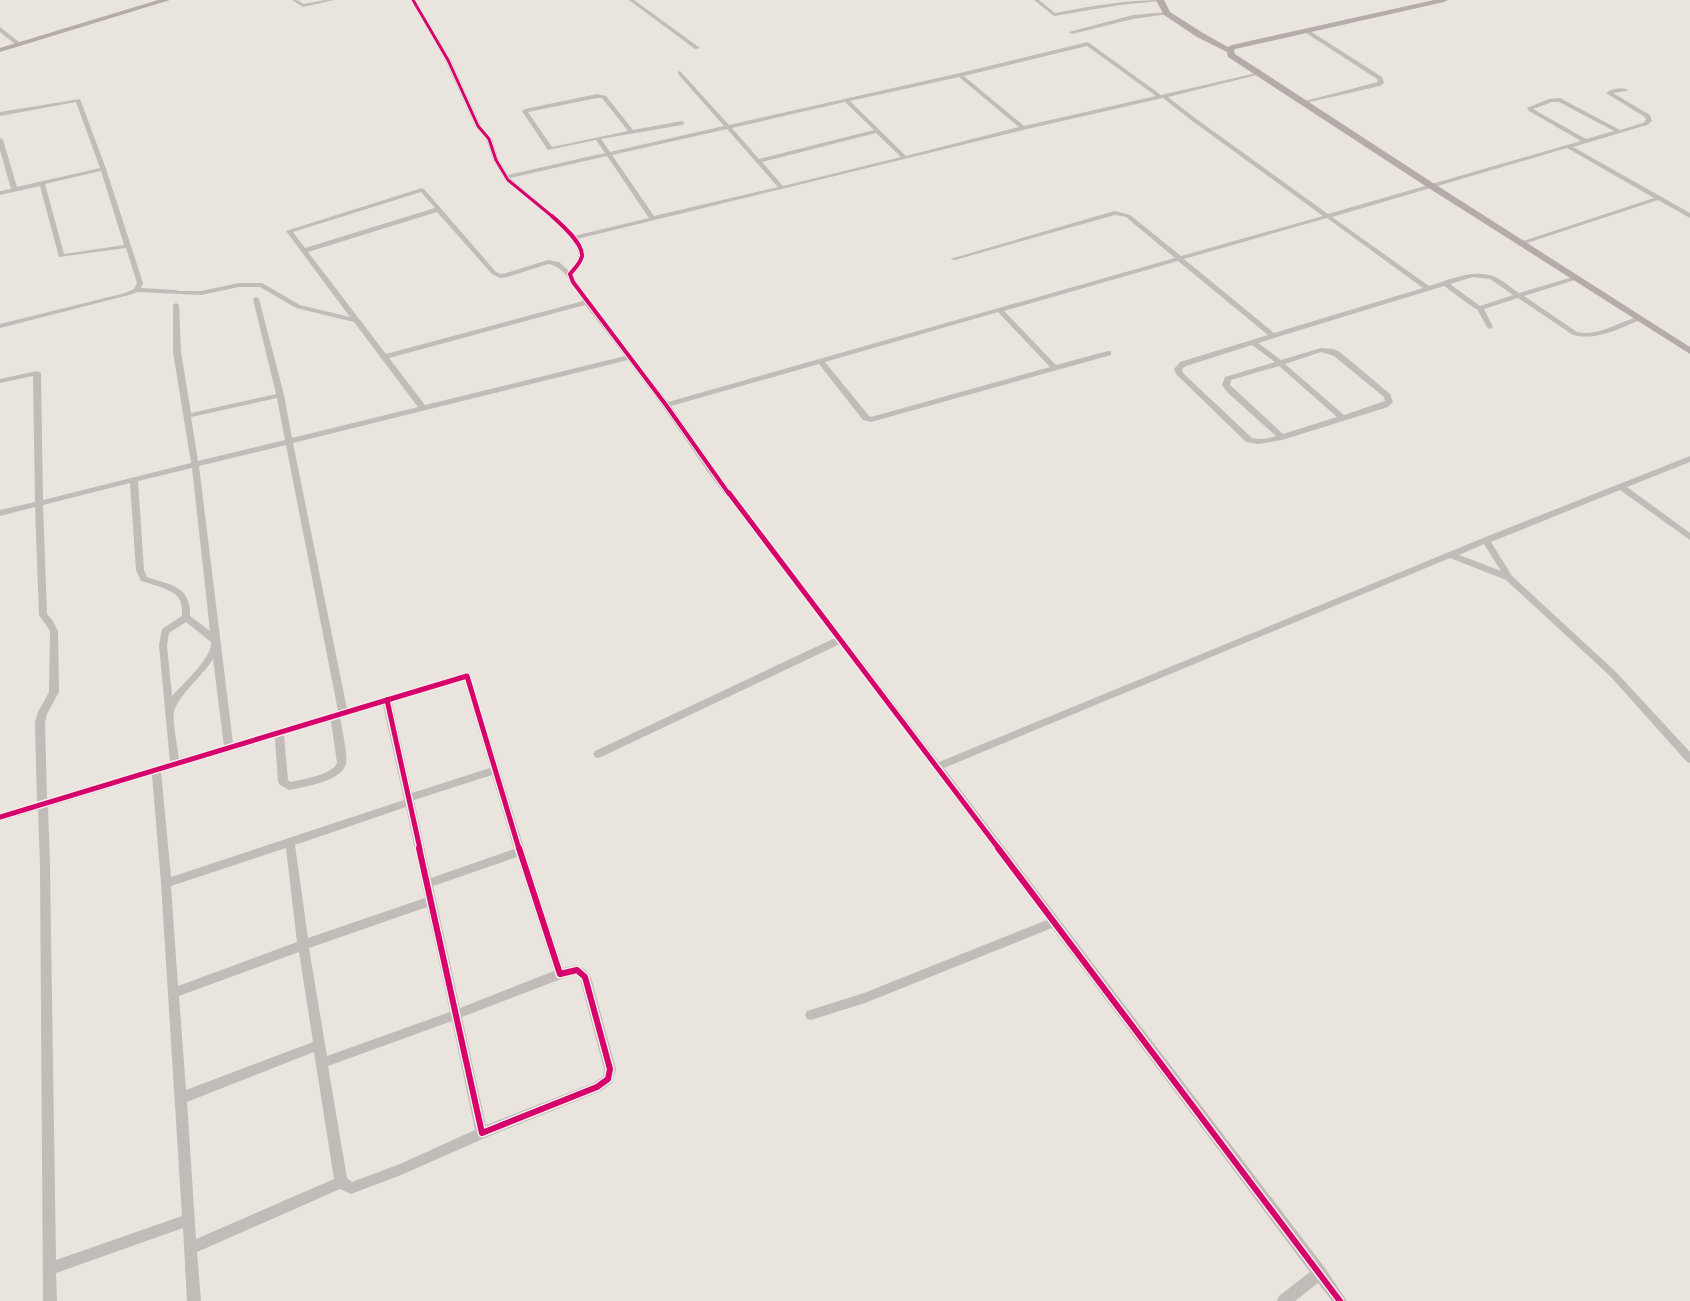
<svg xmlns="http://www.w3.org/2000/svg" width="1690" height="1301" font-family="'Varela Round',sans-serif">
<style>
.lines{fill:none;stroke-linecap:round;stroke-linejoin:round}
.street{fill:#c2bcb9;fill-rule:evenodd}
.secondary{fill:#b3aca9;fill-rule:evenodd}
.cycleway-far3-casing{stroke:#f6ede7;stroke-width:4.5}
.cycleway-far2-casing{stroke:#f6ede7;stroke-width:6}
.cycleway-far1-casing{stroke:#f6ede7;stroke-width:8}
.cycleway-casing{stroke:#f6ede7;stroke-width:9}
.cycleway-far3{stroke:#d6006c;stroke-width:3}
.cycleway-far2{stroke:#d6006c;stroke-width:4}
.cycleway-far1{stroke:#d6006c;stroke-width:5}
.cycleway{stroke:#d6006c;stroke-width:6}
</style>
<rect width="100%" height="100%" fill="#eae4df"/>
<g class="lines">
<g class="street">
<path d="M292,0H297L304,4L325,0H334L303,7Z"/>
<path d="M411,0H415L451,60L481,126L492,139L499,160L508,175L605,153L596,140L548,150L522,111L525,109L597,94L606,96L633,130L682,121L685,123L682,125L601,139L610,152L724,126L678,74V72L680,71L729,125L960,73L1088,42L1161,95L1261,72V74L1168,97L1195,118L1328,214L1581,141L1529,111L1527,108L1549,99L1560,98L1620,130L1643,123L1646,120L1645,117L1606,93C1611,89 1622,87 1628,90L1627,91L1613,93L1650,115L1652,121L1647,125L1573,147L1690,213V218L1658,200L1524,244H1520V242L1654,198L1567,148L1332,217L1429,286C1449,280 1471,269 1493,276C1502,279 1511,288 1519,293L1576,276L1578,277V279L1524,296L1577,332C1599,337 1618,322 1638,317L1640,318V320C1618,329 1597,341 1573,335L1518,298L1484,309L1493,327L1490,329L1487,327L1477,309L1474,308L1444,286L1258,343L1281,360L1321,348L1333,349L1340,352L1390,394L1393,402L1388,407L1282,440L1258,444L1246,442L1176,374L1174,369L1180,362L1268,335L1178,261L1004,311L1056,365L1108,351H1111V355L871,422L863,420L819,364L671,406L716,471L939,762L1483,538L1690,456V462L1627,487L1690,533V540L1620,490L1491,542L1512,576L1616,672L1690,752V763L1687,762L1610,676L1506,580L1450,558L944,768L1325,1268L1347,1301H1332L1318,1283L1295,1301H1277L1279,1296L1310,1272L1052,928L865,1003L811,1020L807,1019L805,1015L807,1011L864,993L1047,920L840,644L601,757L598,758L595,757L593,754L595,751L835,638L710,475L663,407L628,360L293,443L347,709L467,672L470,674L525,851L563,968L577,965L586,970L591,977L616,1069L612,1083L601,1091L485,1138L401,1175L351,1194L340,1189L197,1252L201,1301H187L183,1228L56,1273L57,1301H43L40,866L38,810L0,821V813L37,802L35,723L37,714L49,692L50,631L39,615L35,507L0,516V510L35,502L33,376L0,383V379L37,371L41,373L43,500L191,463L173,352V305L176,303L179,305L181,352L191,413L276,394L253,299L256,297L259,299L284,395L292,438L418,407L354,322L296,308L260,287H239L201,295L138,292L129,295L0,328V324L125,293L134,289L137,283L126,248L59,257L40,186L0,195V191L11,189L0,150V138L3,140L17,187L100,168L76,102L0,116V112L80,99L106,169L143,283L141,288L176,290L179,291H201L239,283H262L300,305L350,317L286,231L422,188L424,189L496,272L501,274L506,273L548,260L559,262L569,271L577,262L579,255L577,248L563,228L505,180L493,160L486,139L475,126L445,60ZM1087,46L1156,96L1024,126L964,76ZM959,77L1019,127L906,156L850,101ZM597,98H602L628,131L552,147L528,112ZM1163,98L1191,120L1323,216L1181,256L1130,215L1115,211L1104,214L950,259L955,260L1115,215L1126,217L1175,258L668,402L589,301L576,282L573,274C586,259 589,256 577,239L1023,130ZM845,102L874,130L759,159L732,128ZM1552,102H1559L1614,131L1586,139L1533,109ZM727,129L778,187L654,216L612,155ZM876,133L901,157L783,186L762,162ZM607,156L649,218L574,236L567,226L510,178ZM101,171L124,245L64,254L45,184ZM421,192L435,208L305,248L293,232ZM437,212L492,274L500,278L507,277L548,264C564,265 575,289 583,301L386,354L308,252ZM1327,218L1423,288L1274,333L1184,259ZM1473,277L1490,279L1513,295L1480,306L1450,284ZM585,305L625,356L425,405L389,358ZM998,312L1050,367L871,417L869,416L825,362ZM1252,345L1275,362L1225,377L1222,385L1227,392L1276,436C1267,439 1260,440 1252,438L1183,373L1182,369L1186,366ZM1321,352L1334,356L1384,397L1385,401L1344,415L1285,364ZM1279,366L1337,417L1283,434L1230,385L1231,380ZM277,398L285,440L198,461L191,417ZM286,445L338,711L233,743L199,466ZM192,468L210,631L190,616C191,586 171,585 147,577L144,570L138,481ZM130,483L136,570L141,581C151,584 176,590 180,600C182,605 182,610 182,616L162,629L159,645L170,762L47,799L45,723L47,714L59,692L58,631L53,621L47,614L43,505ZM1484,544L1501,571L1459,555ZM186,622L211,642C213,657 182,685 172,696L167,645L169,633ZM213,659L224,746L179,759C178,749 172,721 174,712C177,697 204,674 213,659ZM464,680L490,768L412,793L392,702ZM383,705L404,800L171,877L161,772L275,738L278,782L280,785L289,790C304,787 342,781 346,764C348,756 342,728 340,718ZM331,721L337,763C332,775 303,779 290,782L288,780L284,735ZM152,775L161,883L182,1216L56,1260L50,866L48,807ZM492,775L514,849L431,878L414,800ZM406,807L425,898L308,938L295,845ZM286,848L297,942L178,986L171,886ZM517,857L554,971L460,1008L433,886ZM427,907L450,1012L327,1056L309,948ZM299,952L313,1042L186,1090L179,996ZM576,975L580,979L604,1069L603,1076L593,1083L486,1125L462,1017L561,979ZM452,1021L475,1130L400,1164L352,1182L347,1178L328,1066ZM314,1052L334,1179L196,1239L187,1102Z"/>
<path d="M629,0H634L700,48L695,49Z"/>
<path d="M1034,0H1039L1055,13C1091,6 1126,0 1163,0L1161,1L1120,5L1054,16Z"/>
<path d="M1167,12H1169V14L1133,19L1072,34L1069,32L1133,15Z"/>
<path d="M0,27L19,42V44H15L0,32Z"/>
<path d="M1303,29H1307L1382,77L1384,83L1380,86L1301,104V102L1378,82L1377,79L1303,31Z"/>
</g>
<g class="secondary">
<path d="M158,0H170L0,52V48Z"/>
<path d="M1156,0H1164L1170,12L1203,33L1228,47L1232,45L1434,0H1448L1444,2L1235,49L1234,51L1235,54L1433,183L1690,347V354L1427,187L1228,57L1227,52L1197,37L1164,15Z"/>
</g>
<g class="cycleway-far3-casing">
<path id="cycleway-far3" d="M413,0L448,60L478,126L489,139L496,160L508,180L553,217"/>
</g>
<g class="cycleway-far2-casing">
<path id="cycleway-far2" d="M552,216C561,224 583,243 582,256C581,263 574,269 570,274L573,282L666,405L729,494"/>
</g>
<g class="cycleway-far1-casing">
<g id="cycleway-far1">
<path d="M729,493L999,849"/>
<path d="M387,700L420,849"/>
<path d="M387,700L467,676L519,849"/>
<path d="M0,817L387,700"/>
</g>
</g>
<g class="cycleway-casing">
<g id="cycleway">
<path d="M419,848L482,1133L597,1087L608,1079L610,1069L585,977L577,970L560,974L519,848"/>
<path d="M998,848L1340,1301"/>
</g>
</g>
<use href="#cycleway-far3" class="cycleway-far3"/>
<use href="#cycleway-far2" class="cycleway-far2"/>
<use href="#cycleway-far1" class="cycleway-far1"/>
<use href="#cycleway" class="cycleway"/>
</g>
</svg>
